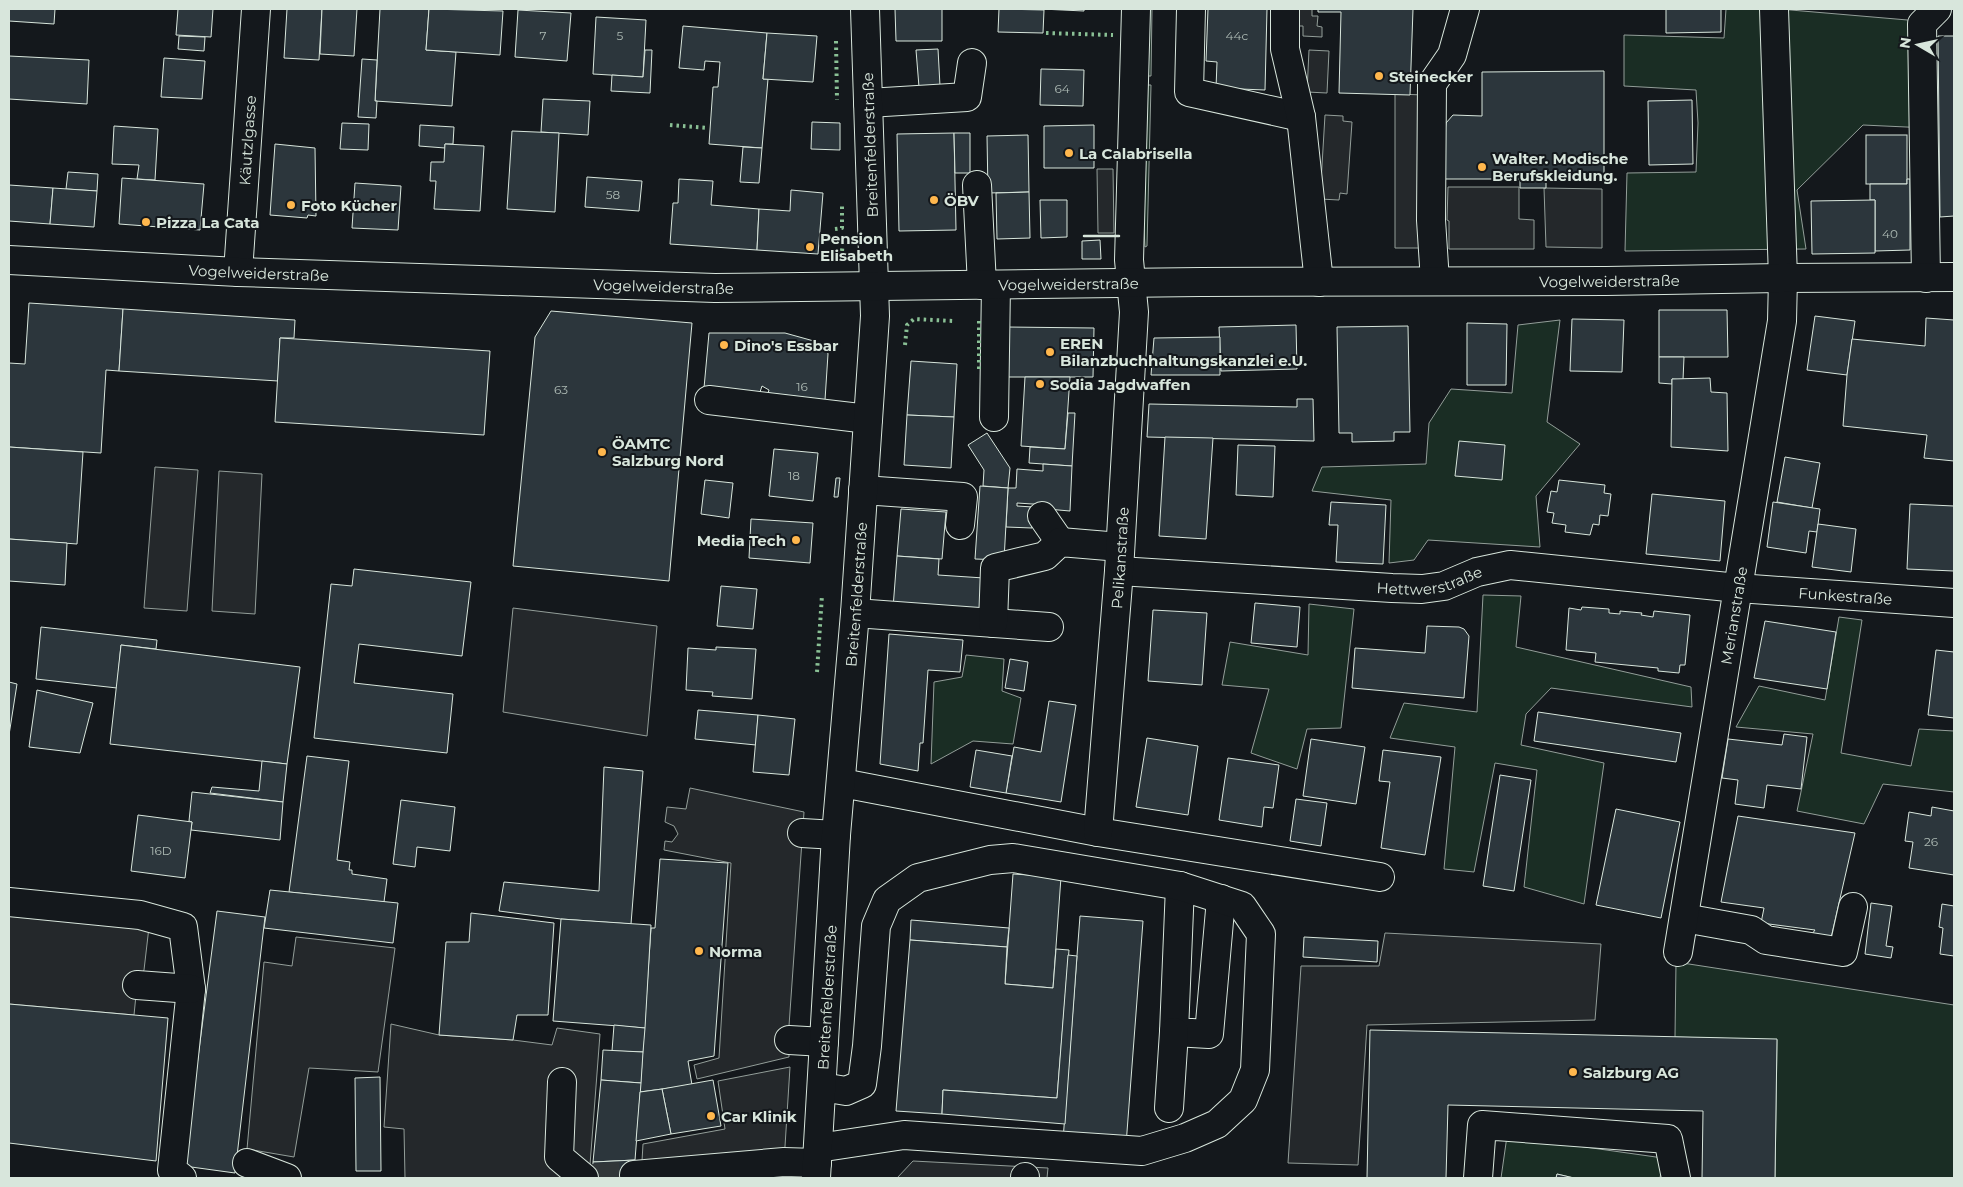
<svg xmlns="http://www.w3.org/2000/svg" width="1963" height="1187" font-family="Montserrat,sans-serif">
<style>
.green{fill:#1a2d24;stroke:#939e99}
.parking{fill:#24282b;stroke:#939e99}
.building{fill:#2c363c;stroke:#d8e6dc}
.lines{fill:none;stroke-linecap:round;stroke-linejoin:round}
.minor-tunnel{stroke:#313739;stroke-width:28;stroke-dasharray:28 14;stroke-linecap:butt}
.minor-casing{stroke:#d8e6dc;stroke-width:30}
.major-casing{stroke:#d8e6dc;stroke-width:30}
.minor{stroke:#14181c;stroke-width:28}
.major{stroke:#14181c;stroke-width:28}
.hedge{stroke:#8ac095;stroke-width:4;stroke-dasharray:2.5 4;stroke-linecap:butt}
.wall{stroke:#d8e6dc;stroke-width:2.5}
.poi-dot{fill:#ffb74d;stroke:#14181c;stroke-width:2}
.labels{text-anchor:middle;dominant-baseline:central;stroke-width:4;stroke-linejoin:round;paint-order:stroke}
.number-label{font-size:12px;fill:#adbab4}
.poi-label{font-size:15px;font-weight:bold;fill:#d8e6dc;stroke:#14181c;text-anchor:start}
.street-label{font-size:15px;fill:#d8e6dc;stroke:#14181c}
</style>
<rect width="100%" height="100%" fill="#14181c"/>
<g class="green">
<path d="M1146,9H1152L1151,76H1145Z"/>
<path d="M1726,9H1779L1931,22L1928,128L1863,125L1797,190L1806,249L1625,251L1627,173L1696,172L1698,123L1696,90L1624,86V35L1724,38Z"/>
<path d="M1145,85H1151L1147,246L1145,247L1143,212Z"/>
<path d="M1560,320L1547,422L1580,444L1536,496L1540,547L1428,540L1414,560L1389,563L1391,500L1312,491L1322,467L1426,464L1429,423L1451,389L1512,393L1518,325Z"/>
<path d="M1483,595L1521,596L1516,647L1691,687L1692,707L1551,688L1526,714L1521,745L1604,763L1584,904L1524,887L1537,770L1495,763L1474,872L1444,869L1455,747L1390,738L1404,703L1477,712Z"/>
<path d="M1309,604L1354,609L1341,728L1307,729L1297,769L1251,753L1269,689L1222,685L1230,642L1308,655Z"/>
<path d="M1839,617L1862,620L1841,753L1911,766L1919,729L1954,731V792L1883,784L1864,824L1797,811L1813,734L1736,727L1759,686L1825,700Z"/>
<path d="M966,655L1004,659L1002,691L1021,698L1013,744L973,741L931,764L934,682L962,677Z"/>
<path d="M1676,962L1954,1005V1178H1775L1777,1040L1675,1037Z"/>
<path d="M1507,1136L1663,1158L1660,1178H1574L1557,1174L1556,1178H1501Z"/>
</g>
<g class="parking">
<path d="M1294,9H1312V16H1318L1317,26L1322,27V37L1303,36V26H1298Z"/>
<path d="M1309,50L1329,51L1327,93L1307,92Z"/>
<path d="M1395,94L1425,95L1422,248H1395Z"/>
<path d="M1325,115L1343,116V121L1352,122L1347,194L1340,193L1339,200L1320,199Z"/>
<path d="M1097,169H1113L1114,233H1098Z"/>
<path d="M1448,187H1519V219L1534,220V249H1449V221L1447,220Z"/>
<path d="M1544,188L1602,189V248L1546,247Z"/>
<path d="M155,467L198,470L187,611L144,608Z"/>
<path d="M219,471L262,474L255,614L212,611Z"/>
<path d="M513,608L657,626L647,736L503,712Z"/>
<path d="M690,788L804,812L789,1026V1057L697,1079L694,1065L719,1058L731,863L664,850L665,841L672,842L678,834L674,826L665,822L667,807L686,809Z"/>
<path d="M9,914L149,927L144,970L137,985L134,1015L9,1004Z"/>
<path d="M1385,933L1601,944L1595,1020L1367,1025L1358,1165L1288,1163L1301,966H1379Z"/>
<path d="M296,937L395,948L378,1072L309,1068L294,1157L247,1149L264,962L292,966Z"/>
<path d="M391,1024L439,1035L513,1040L552,1045L557,1028L600,1034L589,1178H405L404,1129L384,1127Z"/>
<path d="M790,1067L783,1178H641L643,1144L725,1129L718,1081Z"/>
<path d="M913,1161L1048,1168L1047,1178H897Z"/>
</g>
<g class="building">
<path d="M9,9H55L54,24L9,21Z"/>
<path d="M178,9H213L211,37L176,35Z"/>
<path d="M287,9H322L319,60L284,58Z"/>
<path d="M322,9H357L354,56L320,54Z"/>
<path d="M380,9H429L426,50L456,52L452,106L375,101Z"/>
<path d="M429,9L503,11L500,55L426,50Z"/>
<path d="M895,9H942V41H896Z"/>
<path d="M999,9L1044,10L1043,33L998,32Z"/>
<path d="M1041,9H1084V11Z"/>
<path d="M1208,9H1267L1265,90L1216,88L1217,62L1206,61Z"/>
<path d="M1318,9H1413L1410,95L1339,93L1341,12H1318Z"/>
<path d="M1666,9H1721V32L1666,33Z"/>
<path d="M518,10L571,13L567,61L515,57Z"/>
<path d="M596,17L646,20L643,77L593,74Z"/>
<path d="M683,26L767,33L763,79H768L762,148L709,144L713,87H718L720,62L705,61L704,70L679,68Z"/>
<path d="M767,33L817,36L813,82L763,79Z"/>
<path d="M179,36L205,37L204,51L178,49Z"/>
<path d="M1938,36H1954V216L1940,217Z"/>
<path d="M938,49L940,86L919,87L916,50Z"/>
<path d="M645,50H652L650,93L611,91L612,75L643,77Z"/>
<path d="M9,56L89,60L87,104L9,99Z"/>
<path d="M164,58L205,61L202,99L161,97Z"/>
<path d="M362,59L377,60L375,101H377L376,118L358,117Z"/>
<path d="M1041,69L1084,70L1083,106L1040,105Z"/>
<path d="M1604,71V178H1546V188H1520V179H1444L1445,131L1446,123L1453,115L1482,116V72Z"/>
<path d="M543,99L590,101L588,135L541,132Z"/>
<path d="M1692,100L1693,164L1649,165L1648,101Z"/>
<path d="M812,122L840,123V150L811,149Z"/>
<path d="M342,123L369,124L368,150L340,149Z"/>
<path d="M420,125L454,127L453,144H445V148L419,146Z"/>
<path d="M1094,125V168H1044V126Z"/>
<path d="M114,126L158,129L155,180L137,179L139,165L112,164Z"/>
<path d="M512,131L559,133L555,212L507,209Z"/>
<path d="M954,133L956,230L899,231L897,134Z"/>
<path d="M954,133H970V173H955Z"/>
<path d="M1028,135L1029,192L988,193L987,136Z"/>
<rect x="1866" y="135" width="41" height="49"/>
<path d="M275,144L315,148L316,216L308,215L307,218L270,215Z"/>
<path d="M445,144L484,146L480,211L434,209L436,181H430L431,162H444Z"/>
<path d="M743,147L762,148L759,183L740,182Z"/>
<path d="M68,172L98,174L97,191L66,189Z"/>
<path d="M587,177L642,181L639,211L585,207Z"/>
<path d="M122,178L204,184L200,230L119,224Z"/>
<path d="M679,179L713,181L711,205L759,209L757,250L670,244L673,203H678Z"/>
<path d="M1907,179H1910V250L1875,251V200H1870V184H1907Z"/>
<path d="M355,183L401,186L398,230L352,228Z"/>
<path d="M9,185L53,188L50,224L9,221Z"/>
<path d="M53,188L97,191L94,227L50,224Z"/>
<path d="M791,190L823,193L818,254L757,250L759,209L790,211Z"/>
<path d="M1029,192L1030,238L997,239L996,193Z"/>
<path d="M1040,200H1067V237L1041,238Z"/>
<path d="M1875,200V253L1812,254L1811,201Z"/>
<path d="M1100,240L1101,259H1082V241Z"/>
<path d="M29,303L123,309L119,371L106,370L101,453L9,447V363L25,364Z"/>
<path d="M123,309L295,320L294,338H280L278,381L119,371Z"/>
<path d="M1659,310H1727L1728,357H1659Z"/>
<path d="M551,311L692,323L669,581L513,566L535,337Z"/>
<path d="M1815,316L1855,321L1847,375L1807,370Z"/>
<path d="M1926,318L1954,320V461L1924,458L1927,435L1843,426L1847,375L1852,339L1925,346Z"/>
<path d="M1572,319L1624,320L1622,372L1570,371Z"/>
<path d="M1467,323L1507,324L1506,385H1467Z"/>
<path d="M1296,325L1297,369L1221,371L1219,327Z"/>
<path d="M1408,326L1410,432H1394V441L1352,442V433H1339L1337,327Z"/>
<path d="M1006,327L1094,328L1093,377H1006Z"/>
<path d="M709,333H785L821,343L827,349L828,354L825,400L768,393L769,390L762,386L760,392L704,388Z"/>
<path d="M1220,337V375H1151L1154,338Z"/>
<path d="M280,338L490,351L484,435L275,422Z"/>
<path d="M1659,357H1684L1683,380L1672,379V384L1659,383Z"/>
<path d="M911,361L957,364L954,417L907,415Z"/>
<path d="M1025,377H1070L1065,449L1021,446Z"/>
<path d="M1710,378L1711,392L1727,393L1728,451L1671,447L1672,379Z"/>
<path d="M1297,399H1313L1314,441L1147,437L1149,404L1297,407Z"/>
<path d="M1068,413H1075L1072,466L1029,463L1030,447L1065,449Z"/>
<path d="M907,415L954,417L951,468L904,465Z"/>
<path d="M987,433L1010,468L1008,488L983,486L984,470L968,445Z"/>
<path d="M1165,437L1213,438L1206,539L1159,536Z"/>
<path d="M1459,441L1505,445L1502,480L1455,476Z"/>
<path d="M1238,445L1275,446L1273,497L1236,495Z"/>
<path d="M9,447L83,452L77,544L9,539Z"/>
<path d="M774,449L818,453L813,501L769,496Z"/>
<path d="M1785,457L1820,463L1812,508L1777,502Z"/>
<path d="M1043,464L1072,466L1070,511L1047,509L1048,505L1017,503V506L1033,507L1032,528L1006,527L1008,488H1016L1017,469L1043,471Z"/>
<path d="M836,478H840L838,497H834Z"/>
<path d="M705,480L733,483L729,518L701,514Z"/>
<path d="M1559,480L1605,485L1604,493L1611,494L1608,516L1600,515L1599,525L1593,524L1590,535L1565,532L1566,525L1552,523L1554,513L1547,512L1551,491L1557,492Z"/>
<path d="M980,486L1008,488L1004,560L975,559Z"/>
<path d="M1652,494L1725,501L1720,561L1646,554Z"/>
<path d="M1331,502L1386,505L1383,564L1336,562L1338,525H1329Z"/>
<path d="M1773,502L1820,509L1817,532L1809,531L1806,553L1767,547Z"/>
<path d="M1910,504L1954,506V571L1907,569Z"/>
<path d="M901,509L946,512L942,559L897,556Z"/>
<path d="M751,519L813,523L810,563L749,558Z"/>
<path d="M1818,524L1856,529L1851,572L1812,567Z"/>
<path d="M9,539L67,543L65,585L9,581Z"/>
<path d="M897,556L939,559L938,575L984,578L981,615L893,608Z"/>
<path d="M354,569L471,582L462,656L359,644L354,683L453,694L447,753L314,738L331,584L352,586Z"/>
<path d="M721,586L757,589L753,629L717,626Z"/>
<path d="M1255,603L1300,607L1297,647L1251,643Z"/>
<path d="M1582,607L1609,609V613L1620,614V611L1642,613L1641,615L1653,617L1654,611L1690,615L1685,665H1680L1679,673L1658,671V668L1595,662L1596,653L1566,650L1569,608L1581,610Z"/>
<path d="M1153,610L1207,613L1202,685L1148,681Z"/>
<path d="M1765,621L1836,632L1827,689L1754,678Z"/>
<path d="M1427,626L1459,627L1464,629L1469,636L1464,698L1352,688L1355,648L1425,653Z"/>
<path d="M41,627L157,640L156,649L121,645L117,688L36,679Z"/>
<path d="M889,634L963,640L960,672L928,670L923,743H920L918,771L880,764Z"/>
<path d="M121,645L300,667L287,764L110,744Z"/>
<path d="M716,647L756,649L752,699L712,696L713,692L686,690L688,648L716,650Z"/>
<path d="M1936,650L1954,652V718L1928,715Z"/>
<path d="M1010,659L1028,662L1024,691L1005,688Z"/>
<path d="M9,682L17,684L9,735Z"/>
<path d="M37,690L93,703L80,753L29,747Z"/>
<path d="M1049,701L1076,705L1061,802L1006,793L1014,747L1041,752Z"/>
<path d="M698,710L758,715L756,745L695,739Z"/>
<path d="M1538,712L1681,733L1676,762L1534,741Z"/>
<path d="M758,715L795,719L789,775L753,772Z"/>
<path d="M1784,734L1807,737L1801,789L1767,785L1764,808L1735,804L1738,780L1722,778L1728,739L1782,745Z"/>
<path d="M1147,738L1198,746L1188,815L1136,807Z"/>
<path d="M1311,739L1365,747L1356,804L1303,796Z"/>
<path d="M976,750L1012,756L1006,793L970,787Z"/>
<path d="M1383,750L1441,757L1425,855L1381,848L1390,782L1379,781Z"/>
<path d="M307,756L349,761L337,860L350,862L349,870H352V874L387,879L384,902L289,892Z"/>
<path d="M1228,758L1279,765L1273,808L1264,807L1262,827L1219,820Z"/>
<path d="M262,761L287,764L283,802L210,793L212,787L259,791Z"/>
<path d="M604,767L643,771L631,924L561,919L499,911L504,882L599,891Z"/>
<path d="M1500,775L1531,780L1514,891L1483,886Z"/>
<path d="M192,792L283,802L280,840L191,830L192,822L189,821Z"/>
<path d="M1296,799L1327,803L1321,846L1290,841Z"/>
<path d="M401,800L455,807L450,851L417,847L415,867L393,864Z"/>
<path d="M1932,807L1954,811V875L1909,868L1913,842L1905,841L1909,812L1931,816Z"/>
<path d="M1616,809L1680,822L1661,918L1596,905Z"/>
<path d="M138,815L192,822L185,878L131,871Z"/>
<path d="M1738,816L1855,833L1831,938L1812,934L1815,930L1761,923L1764,908L1721,902Z"/>
<path d="M660,859L728,863L714,1056L688,1061L692,1085L640,1092L651,928H655Z"/>
<path d="M1013,874L1061,877L1053,988L1005,984Z"/>
<path d="M270,890L398,903L393,943L264,928Z"/>
<path d="M1871,903L1892,906L1886,946L1893,947L1891,958L1865,954Z"/>
<path d="M1942,904L1954,906V956L1940,954L1943,928L1939,927Z"/>
<path d="M217,911L265,917L235,1173L184,1166Z"/>
<path d="M471,913L554,923L548,1015H517L513,1040L439,1035L446,942H469Z"/>
<path d="M1080,916L1143,921L1126,1145L1063,1140Z"/>
<path d="M561,919L651,925L645,1028L553,1021Z"/>
<path d="M911,920L1009,928L1007,947L910,940Z"/>
<path d="M1304,937L1378,941L1377,962L1303,957Z"/>
<path d="M910,940L1007,947L1005,984L1053,988L1056,949L1069,950L1057,1098L943,1090L942,1114L896,1111Z"/>
<path d="M1068,955L1077,956L1065,1124L942,1114L943,1090L1057,1098Z"/>
<path d="M9,1004L168,1018L156,1161L9,1143Z"/>
<path d="M614,1025L645,1028L643,1052L612,1051Z"/>
<path d="M1370,1030L1777,1039L1775,1178H1702L1703,1111L1448,1105L1446,1178H1367Z"/>
<path d="M603,1050L643,1052L641,1083L601,1080Z"/>
<path d="M380,1077L381,1171H356L355,1078Z"/>
<path d="M601,1080L641,1083L635,1160L593,1162Z"/>
<path d="M713,1080L721,1126L671,1134L662,1089Z"/>
<path d="M662,1089L671,1134L636,1141L640,1092Z"/>
<path d="M635,1160L633,1178H592L593,1162Z"/>
<path d="M1557,1174L1574,1178H1556Z"/>
</g>
<g class="lines">
<path class="minor-tunnel" d="M592,1178L634,1175"/>
<g class="minor-casing">
<g id="minor">
<path d="M1191,9L1189,92L1301,117"/>
<path d="M1285,9V49L1301,117L1319,282"/>
<path d="M868,103L967,97L972,63"/>
<path d="M977,185L982,285"/>
<path id="s1" d="M238,272L256,9"/>
<path d="M1926,278L1922,24L1937,9"/>
<path d="M1435,281L1431,220L1432,84L1452,55L1465,9"/>
<path d="M709,400L868,419"/>
<path d="M994,417L996,285"/>
<path d="M863,490L963,497L960,525"/>
<path d="M1042,516L1060,542"/>
<path id="s2" d="M1119,571L1392,588L1422,589L1444,586L1477,572L1510,565L1738,588L1954,603"/>
<path d="M855,613L1049,627"/>
<path d="M993,623L995,568L1045,556L1060,542L1120,547"/>
<path d="M842,783L1098,832L1380,877"/>
<path id="s3" d="M1098,832L1119,571L1134,312L1129,260L1136,9"/>
<path d="M802,833L836,835"/>
<path d="M1180,886L1174,1032L1209,1034L1221,899"/>
<path d="M9,902L140,915L183,927L191,989L172,1170L182,1178"/>
<path d="M1684,918L1751,930L1766,940L1843,952L1853,907"/>
<path id="s4" d="M1678,952L1782,321L1783,278L1774,9"/>
<path d="M137,985L191,989"/>
<path d="M789,1040L824,1042"/>
<path d="M562,1082L559,1157L584,1178"/>
<path d="M1169,1108L1174,1032"/>
<path d="M818,1148L904,1135L1142,1151L1185,1138L1217,1124L1243,1100L1255,1070L1261,934L1242,906L1180,886L1013,858L990,860L918,878L887,900L876,926L867,1046L862,1084L846,1091L822,1087"/>
<path d="M247,1163L287,1178"/>
<path d="M634,1175L784,1162L817,1163"/>
<path id="s5" d="M816,1178L836,835L855,613L875,316L865,9"/>
<path d="M1025,1178V1177"/>
<path d="M1478,1178L1482,1125L1668,1139L1676,1178"/>
</g>
</g>
<g class="major-casing">
<g id="major">
<path id="s6" d="M9,260L238,272L715,288L1200,282L1606,281L1783,278L1954,277"/>
</g>
</g>
<use href="#minor" class="minor"/>
<use href="#major" class="major"/>
<g class="hedge">
<path d="M1046,33L1113,35"/>
<path d="M836,41L837,100"/>
<path d="M670,125L708,128"/>
<path d="M835,229L842,228V206"/>
<path d="M842,251L843,240"/>
<path d="M905,345L907,325L914,319L953,321"/>
<path d="M979,369V320"/>
<path d="M817,672L822,595"/>
</g>
<path class="wall" d="M1084,236H1119"/>
</g>
<g class="poi-dot">
<circle cx="1379" cy="76" r="5"/>
<circle cx="1069" cy="153" r="5"/>
<circle cx="1482" cy="167" r="5"/>
<circle cx="934" cy="200" r="5"/>
<circle cx="291" cy="205" r="5"/>
<circle cx="146" cy="222" r="5"/>
<circle cx="810" cy="247" r="5"/>
<circle cx="724" cy="345" r="5"/>
<circle cx="1050" cy="352" r="5"/>
<circle cx="1040" cy="384" r="5"/>
<circle cx="602" cy="452" r="5"/>
<circle cx="796" cy="540" r="5"/>
<circle cx="699" cy="951" r="5"/>
<circle cx="1573" cy="1072" r="5"/>
<circle cx="711" cy="1116" r="5"/>
</g>
<g class="labels">
<g class="number-label">
<text x="543" y="35">7</text>
<text x="620" y="35">5</text>
<text x="1237" y="35">44c</text>
<text x="1062" y="88">64</text>
<text x="613" y="194">58</text>
<text x="1890" y="233">40</text>
<text x="802" y="386">16</text>
<text x="561" y="389">63</text>
<text x="794" y="475">18</text>
<text x="1931" y="841">26</text>
<text x="161" y="850">16D</text>
</g>
<g class="poi-label">
<text x="1389" y="76">Steinecker</text>
<text x="1079" y="153">La Calabrisella</text>
<text x="1492" y="158">Walter. Modische<tspan x="1492" dy="17">Berufskleidung.</tspan></text>
<text x="944" y="200">ÖBV</text>
<text x="301" y="205">Foto Kücher</text>
<text x="156" y="222">Pizza La Cata</text>
<text x="820" y="238">Pension<tspan x="820" dy="17">Elisabeth</tspan></text>
<text x="1060" y="343">EREN<tspan x="1060" dy="17">Bilanzbuchhaltungskanzlei e.U.</tspan></text>
<text x="734" y="345">Dino's Essbar</text>
<text x="1050" y="384">Sodia Jagdwaffen</text>
<text x="612" y="443">ÖAMTC<tspan x="612" dy="17">Salzburg Nord</tspan></text>
<text x="786" y="540" text-anchor="end">Media Tech</text>
<text x="709" y="951">Norma</text>
<text x="1583" y="1072">Salzburg AG</text>
<text x="721" y="1116">Car Klinik</text>
</g>
<g class="street-label">
<text stroke="none"><textPath href="#s1" startOffset="132">Käutzlgasse</textPath></text>
<text transform="translate(870 145) rotate(-92)">Breitenfelderstraße</text>
<text stroke="none"><textPath href="#s6" startOffset="250">Vogelweiderstraße</textPath></text>
<text stroke="none"><textPath href="#s6" startOffset="1601">Vogelweiderstraße</textPath></text>
<text stroke="none"><textPath href="#s6" startOffset="1060">Vogelweiderstraße</textPath></text>
<text stroke="none"><textPath href="#s6" startOffset="655">Vogelweiderstraße</textPath></text>
<text stroke="none"><textPath href="#s3" startOffset="275">Pelikanstraße</textPath></text>
<text stroke="none"><textPath href="#s2" startOffset="312">Hettwerstraße</textPath></text>
<text stroke="none"><textPath href="#s5" startOffset="585">Breitenfelderstraße</textPath></text>
<text stroke="none"><textPath href="#s2" startOffset="732">Funkestraße</textPath></text>
<text stroke="none"><textPath href="#s4" startOffset="341">Merianstraße</textPath></text>
<text stroke="none"><textPath href="#s5" startOffset="181">Breitenfelderstraße</textPath></text>
</g>
</g>
<rect width="1963" height="1187" fill="none" stroke="#d8e6dc" stroke-width="20"/>
<g transform="translate(1918 45) rotate(279)" stroke="#14181c" stroke-width="4" paint-order="stroke">
<path d="M0-4L9 19L0 12L-9 19Z" fill="#d8e6dc"/>
<text y="-8" font-size="14" font-weight="bold" text-anchor="middle" fill="#d8e6dc">N</text>
</g>
</svg>
